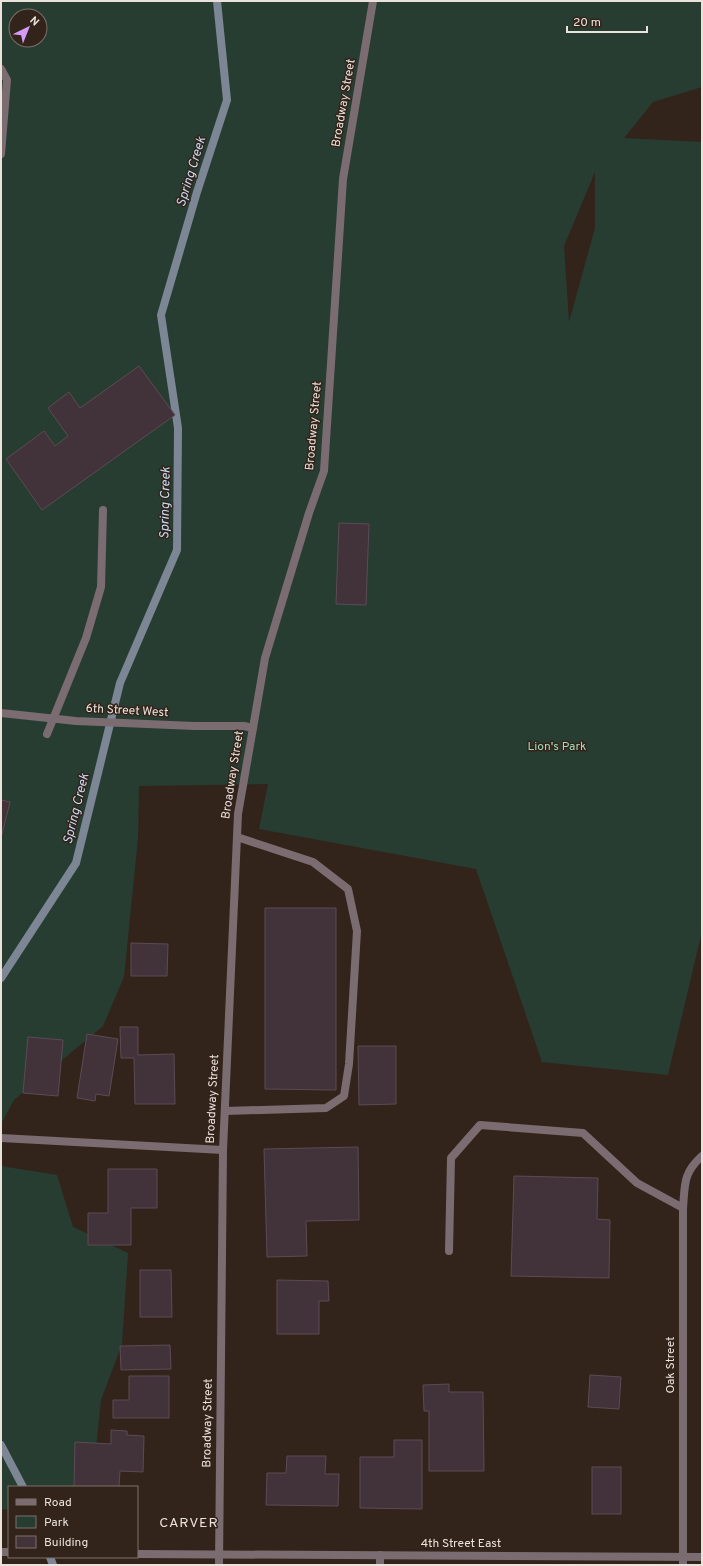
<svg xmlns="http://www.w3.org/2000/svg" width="703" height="1566" font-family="Overpass,sans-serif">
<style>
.green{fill:#273d32;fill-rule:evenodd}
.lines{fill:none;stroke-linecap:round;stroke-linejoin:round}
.stream{stroke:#7c8694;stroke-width:8}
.building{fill:#42323a;stroke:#5c4b54}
.service{stroke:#7a6c70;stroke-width:8}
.minor{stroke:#7a6c70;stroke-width:8}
.tertiary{stroke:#7a6c70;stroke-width:8}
.labels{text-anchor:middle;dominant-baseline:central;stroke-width:3;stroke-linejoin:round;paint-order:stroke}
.street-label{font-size:12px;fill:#ebe2dc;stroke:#32241b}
.park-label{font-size:12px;fill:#a2dcbf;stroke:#32241b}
.water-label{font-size:13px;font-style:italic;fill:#c7ddf7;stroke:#32241b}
.quarter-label{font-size:14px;letter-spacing:1px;fill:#ebe2dc;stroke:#32241b}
</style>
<rect width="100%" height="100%" fill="#32241b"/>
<g class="green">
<path d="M1,1H702V87L653,102L624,138L702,142V931L668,1075L542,1062L476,869L259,829L268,784L139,786L138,838L124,977L103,1026L14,1100L1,1124ZM16,16H40V40H16ZM595,172V228L569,322L564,246Z"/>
<path d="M1,1166L57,1175L73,1227L128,1253L122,1344L101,1400L92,1487H9V1509L1,1510Z"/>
</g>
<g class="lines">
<g class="stream">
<path d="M1,978L76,863L120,683L177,550L178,428L161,315L197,192L227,100L217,1"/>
<path d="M1,1445L23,1487"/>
<path d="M50,1557L53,1565"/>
</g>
</g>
<g class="building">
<path d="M139,366L175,415L42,510L6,459L44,431L55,446L68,436L48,408L69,392L80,408Z"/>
<path d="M339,523L369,524L366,605L336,604Z"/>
<path d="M1,800L10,802L1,838Z"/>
<path d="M265,908H336V1090L265,1089Z"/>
<path d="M131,943L168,944L167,976H131Z"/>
<path d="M120,1027H138V1055L174,1054L175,1104H135L134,1058H121Z"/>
<path d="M87,1034L118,1039L109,1096L96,1094L95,1101L77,1098Z"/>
<path d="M28,1037L63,1040L58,1096L23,1093Z"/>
<path d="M358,1046H396V1104L359,1105Z"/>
<path d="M358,1147L359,1220L306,1221L307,1256L267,1257L264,1149Z"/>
<path d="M108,1169H157V1208H131V1245H88V1213H108Z"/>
<path d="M514,1176L598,1178L597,1219L610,1220L609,1278L511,1276Z"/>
<path d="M140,1270H171L172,1317H140Z"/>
<path d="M277,1280L328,1281L329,1301H319V1334H277Z"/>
<path d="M170,1345L171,1369L121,1370L120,1346Z"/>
<path d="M590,1375L621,1377L619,1409L588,1407Z"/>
<path d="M129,1376H169V1418H113V1400H129Z"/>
<path d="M449,1384V1392H483L484,1471H429V1411H424L423,1385Z"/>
<path d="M111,1430L127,1431V1435L144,1436L143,1472L120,1471L119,1487H74L75,1442L111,1444Z"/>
<path d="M394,1440H422V1509L360,1508V1457H394Z"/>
<path d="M287,1456H326L325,1474H339L338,1506L266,1505L267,1473H286Z"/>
<rect x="592" y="1467" width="29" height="47"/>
</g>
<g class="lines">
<g class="service">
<path d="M1,69L7,80L1,154"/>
<path d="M47,734L86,638L101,587L103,510"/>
<path d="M225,1111L326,1108L344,1096L349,1064L357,931L348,889L313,862L237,837"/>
<path d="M449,1251L451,1158L480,1125L583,1133L637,1183L683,1208"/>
<path d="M380,1565V1555"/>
</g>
<g class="minor">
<path d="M253,728L265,658L309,513L324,471L343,179L373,1"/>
<path d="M1,1138L223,1150"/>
<path d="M683,1565V1208C685,1184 683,1173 702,1156"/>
</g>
<g class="tertiary">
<path d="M1,713L76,721L194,726H244L253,728L238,814L223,1150L219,1565"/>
<path d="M1,1552H9"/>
<path d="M137,1554L702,1557"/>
</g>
</g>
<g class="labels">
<g class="street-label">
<text transform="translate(344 103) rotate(-80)">Broadway Street</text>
<text transform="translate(314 426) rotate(-85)">Broadway Street</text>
<text transform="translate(127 711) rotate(3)">6th Street West</text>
<text transform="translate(233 775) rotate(-81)">Broadway Street</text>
<text transform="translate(213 1099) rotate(-87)">Broadway Street</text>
<text transform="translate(671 1365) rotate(-90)">Oak Street</text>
<text transform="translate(208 1423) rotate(-89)">Broadway Street</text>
<text x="461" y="1544">4th Street East</text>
</g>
<g class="park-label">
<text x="557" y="747">Lion's Park</text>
</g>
<g class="water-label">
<text transform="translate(192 172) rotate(-73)">Spring Creek</text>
<text transform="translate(166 503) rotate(-89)">Spring Creek</text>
<text transform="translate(77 809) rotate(-76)">Spring Creek</text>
</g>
<g class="quarter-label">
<text x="189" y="1523">CARVER</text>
</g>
</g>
<rect width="703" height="1566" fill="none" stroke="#ebe2dc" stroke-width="4"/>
<rect x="8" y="1486" width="130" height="72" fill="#32241b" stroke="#7c7068"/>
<rect x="16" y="1499" width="20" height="6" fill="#7a6c70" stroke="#7c7068"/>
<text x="44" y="1506" font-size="12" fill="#ebe2dc">Road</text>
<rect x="16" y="1516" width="20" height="12" fill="#273d32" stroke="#7c7068"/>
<text x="44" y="1526" font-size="12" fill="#ebe2dc">Park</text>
<rect x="16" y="1536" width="20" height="12" fill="#42323a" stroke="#7c7068"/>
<text x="44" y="1546" font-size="12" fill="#ebe2dc">Building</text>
<g transform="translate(28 28) rotate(43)"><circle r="19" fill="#32241b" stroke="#7c7068"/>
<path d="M0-3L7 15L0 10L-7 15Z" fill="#d69bf9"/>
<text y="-6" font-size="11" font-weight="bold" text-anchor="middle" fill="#ebe2dc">N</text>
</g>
<path d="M567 26v6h80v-6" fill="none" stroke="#ebe2dc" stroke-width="2"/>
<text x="573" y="26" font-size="12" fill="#ebe2dc" stroke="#32241b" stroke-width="3" paint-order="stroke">20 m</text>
</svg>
